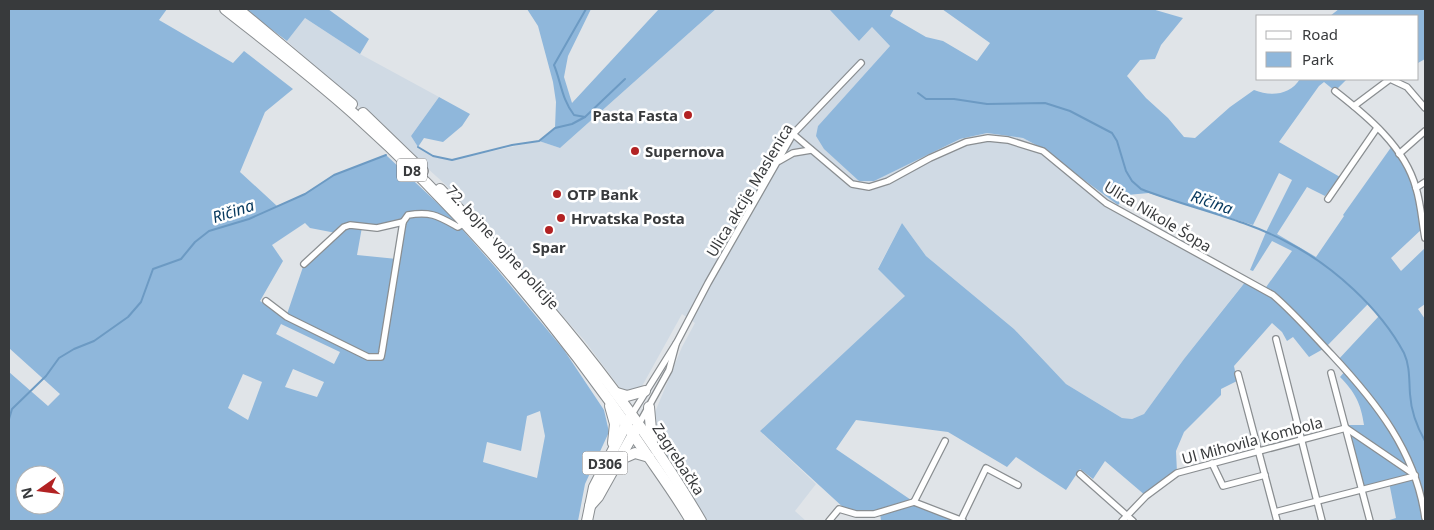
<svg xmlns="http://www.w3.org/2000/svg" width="1434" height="530" font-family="'Noto Sans',sans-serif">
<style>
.built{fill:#d0dae4}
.green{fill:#8fb7db;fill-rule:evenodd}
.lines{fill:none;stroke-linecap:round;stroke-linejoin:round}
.stream{stroke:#6c9ac3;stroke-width:2}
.street-casing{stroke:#8a8e91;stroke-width:8}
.primary-casing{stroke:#8a8e91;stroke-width:12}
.street{stroke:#fff;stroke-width:5.5}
.primary{stroke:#fff;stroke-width:10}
.poi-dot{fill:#b22223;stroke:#fff;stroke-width:2}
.labels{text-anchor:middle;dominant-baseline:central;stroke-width:5;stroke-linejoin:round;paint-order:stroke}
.shield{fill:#fff;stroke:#747576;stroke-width:1}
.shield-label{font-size:14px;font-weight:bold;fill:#383a3c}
.poi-label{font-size:15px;font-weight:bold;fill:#383a3c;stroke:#fff;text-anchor:start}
.street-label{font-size:15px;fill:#383a3c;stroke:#fff}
.water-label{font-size:16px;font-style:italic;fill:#07395e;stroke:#fff}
</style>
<rect width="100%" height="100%" fill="#e0e4e8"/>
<path class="built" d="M716,9H829L859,41L872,27L890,46L818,126L926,155L960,139L987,133L1023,138L1038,146L1118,205L1248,278L1184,359L1144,414L1132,419L1122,418L1066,384L1014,329L926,256L902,223L878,268L906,296L760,431L816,484L795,511L806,521H704L660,443L653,417L682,347L695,323L682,314L641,388L627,391L620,388L584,340L447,186L287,41L305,18L360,54L439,97L411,136L418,147L433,156L452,160L539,141L560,148Z"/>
<g class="green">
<path d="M9,9H167L159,20L233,63L244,51L293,89L265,112L240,172L277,206L305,194L334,175L386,155L447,212L496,268L564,350L604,410L609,432L585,484L578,521H9V372L48,406L60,394L9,348ZM403,222L397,259L357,255L362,227ZM305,223L310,228L336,233L304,264L286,317L260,301L283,261L272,245ZM281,324L340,352L334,364L276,334ZM293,369L324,382L317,397L285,387ZM243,374L262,382L248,420L228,408ZM540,411L545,436L537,478L483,462L487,442L521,451L527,416ZM25,475H55V505H25Z"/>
<path d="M249,9H328L369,39L360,54L305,18L287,41L247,11Z"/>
<path d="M527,9H591L568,56L564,77L572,103L659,9H716L560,148L539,141L555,128L556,102L553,82L538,26Z"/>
<path d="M829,9H894L890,16L926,37L943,41L977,61L990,43L942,9H1152L1183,18L1161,45L1155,59L1140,60L1127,76L1146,98L1168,118L1184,137L1195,138L1230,107L1254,90C1271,97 1290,95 1300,79H1347L1335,91L1324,82L1319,86L1279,142L1340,177L1325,196L1307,187L1277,234L1316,257L1344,216L1343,215L1392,146C1413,169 1418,198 1423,228L1391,258L1401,271L1425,248V304L1418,309L1425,319V521H1386L1396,518L1389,482L1361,489L1347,425H1364C1361,404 1355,392 1340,377L1346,370L1337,361L1379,316L1368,304L1325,348L1309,357L1293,337L1287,341L1282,332L1272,323L1234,366L1237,381L1221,389V395L1184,432L1176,451L1177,473L1146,496L1105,461L1093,479L1080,469L1066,490L1016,457L1007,467L948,432L856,420L836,449L914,502L955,518L953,521H881L880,513L856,514L845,509L760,431L905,296L878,269L902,223L926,256L1014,329L1066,384L1122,418L1132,419L1144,414L1184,359L1246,281L1264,290L1292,251L1272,241L1253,271L1250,270L1266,232L1292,180L1279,173L1253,225L1149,193L1127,195L1118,205L1038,146L1023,138L987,133L960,139L874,181H859L824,149L816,136L818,126L890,46L872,27L859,41Z"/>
<path d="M1339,9H1425V59L1418,63V16H1330Z"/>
<path d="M439,97L470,114L462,126L443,142L424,138L418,147L411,136Z"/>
</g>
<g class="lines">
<g class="stream">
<path d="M918,93L926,99H954L987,104L1045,103L1070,111L1112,133L1117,141L1126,171L1132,181L1141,189C1189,208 1242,218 1287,242C1332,265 1380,308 1404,353C1410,366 1409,380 1410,394C1411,410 1417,427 1425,441"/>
<path d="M585,117L574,115C562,100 561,82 554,65L586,9"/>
<path d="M418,147L433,156L452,160L512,145L539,141L555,128L572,124L585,117L625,79"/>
<path d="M9,419L12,409L46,376L59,358L74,349L94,341L128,317L141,302L153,269L181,259L195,242L209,231L249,219L305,194L334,175L386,155"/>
</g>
<g class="street-casing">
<g id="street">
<path d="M1335,91C1367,116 1405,147 1416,188C1421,204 1422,222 1425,238"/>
<path d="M1354,106L1390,79L1407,87L1425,108"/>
<path d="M793,134L852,184L869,187L888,181L930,158L966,142L988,138L1008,140L1043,151L1106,203L1273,295C1295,314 1313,335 1332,355C1376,402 1416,452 1425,518"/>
<path d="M1399,154L1425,131"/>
<path d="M779,161L793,153L811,150"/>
<path d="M1416,188L1425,182"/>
<path d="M1328,199L1377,128"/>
<path d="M304,264L344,227L350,225L377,228L403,222"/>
<path d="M266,301L287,317L368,357H381L382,352L403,222L408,215C431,211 438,216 458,227L463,224"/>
<path d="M1276,339L1322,521"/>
<path d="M1331,373L1370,521"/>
<path d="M1238,374L1277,521"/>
<path d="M632,414L677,342L708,283L793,134L861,63"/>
<path d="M639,424L669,370L676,344"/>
<path d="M1346,428L1415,475"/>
<path d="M1212,463L1223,486L1265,475"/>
<path d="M1080,474L1133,521"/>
<path d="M914,502L945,441"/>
<path d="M914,502L963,521"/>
<path d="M1275,512L1415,476"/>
<path d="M961,520L986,468L1018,485"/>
<path d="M829,521L839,509L856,514H874L914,502"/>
<path d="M1122,521L1146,496L1177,473L1346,428"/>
</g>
</g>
<g class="primary-casing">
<g id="primary">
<path d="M225,9C268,43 313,77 354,114C462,211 559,325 641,446C658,471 676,495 691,521"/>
<path d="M238,9L352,104"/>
<path d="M363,113L423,171"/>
<path d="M440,189C538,291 629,398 701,521"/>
<path d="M617,393L627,396L645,391"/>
<path d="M610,406L615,424L613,443"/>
<path d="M649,407L652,441"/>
<path d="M619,460L635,453L649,457"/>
<path d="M590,506L598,497L636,429"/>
<path d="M587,521L594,487L629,419"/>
</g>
</g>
<use href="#street" class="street"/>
<use href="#primary" class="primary"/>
</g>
<g class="poi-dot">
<circle cx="688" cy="115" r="5"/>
<circle cx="635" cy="151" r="5"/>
<circle cx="557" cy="194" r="5"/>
<circle cx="561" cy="218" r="5"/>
<circle cx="549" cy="230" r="5"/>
</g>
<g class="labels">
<g class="shield">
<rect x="397" y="158.5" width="30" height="23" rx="4"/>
<rect x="582.5" y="451.5" width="45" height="23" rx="4"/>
</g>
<g class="shield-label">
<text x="412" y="170">D8</text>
<text x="605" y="463">D306</text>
</g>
<g class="poi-label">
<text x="678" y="115" text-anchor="end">Pasta Fasta</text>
<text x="645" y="151">Supernova</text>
<text x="567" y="194">OTP Bank</text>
<text x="571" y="218">Hrvatska Posta</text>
<text x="549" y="247" text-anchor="middle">Spar</text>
</g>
<g class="street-label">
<text transform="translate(749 190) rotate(-59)">Ulica akcije Maslenica</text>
<text transform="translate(1158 216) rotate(31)">Ulica Nikole Šopa</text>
<text transform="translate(503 247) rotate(48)">72. bojne vojne policije</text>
<text transform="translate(1252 440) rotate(-15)">Ul Mihovila Kombola</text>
<text transform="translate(679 459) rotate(57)">Zagrebačka</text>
</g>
<g class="water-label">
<text transform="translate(1212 202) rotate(19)">Ričina</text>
<text transform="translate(233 211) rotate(-18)">Ričina</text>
</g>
</g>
<rect width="1434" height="530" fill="none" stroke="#383a3c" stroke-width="20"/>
<rect x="1256" y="15" width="162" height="65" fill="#ffffff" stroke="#afb0b1"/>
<rect x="1266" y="31" width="25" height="8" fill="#ffffff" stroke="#afb0b1"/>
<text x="1302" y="40" font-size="15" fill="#383a3c">Road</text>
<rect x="1266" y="52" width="25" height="15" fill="#8fb7db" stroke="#afb0b1"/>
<text x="1302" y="65" font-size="15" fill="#383a3c">Park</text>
<g transform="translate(40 490) rotate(256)"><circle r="24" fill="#ffffff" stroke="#afb0b1"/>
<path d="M0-4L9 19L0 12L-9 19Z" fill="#b22223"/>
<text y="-8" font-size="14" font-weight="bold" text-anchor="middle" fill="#383a3c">N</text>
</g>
</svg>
